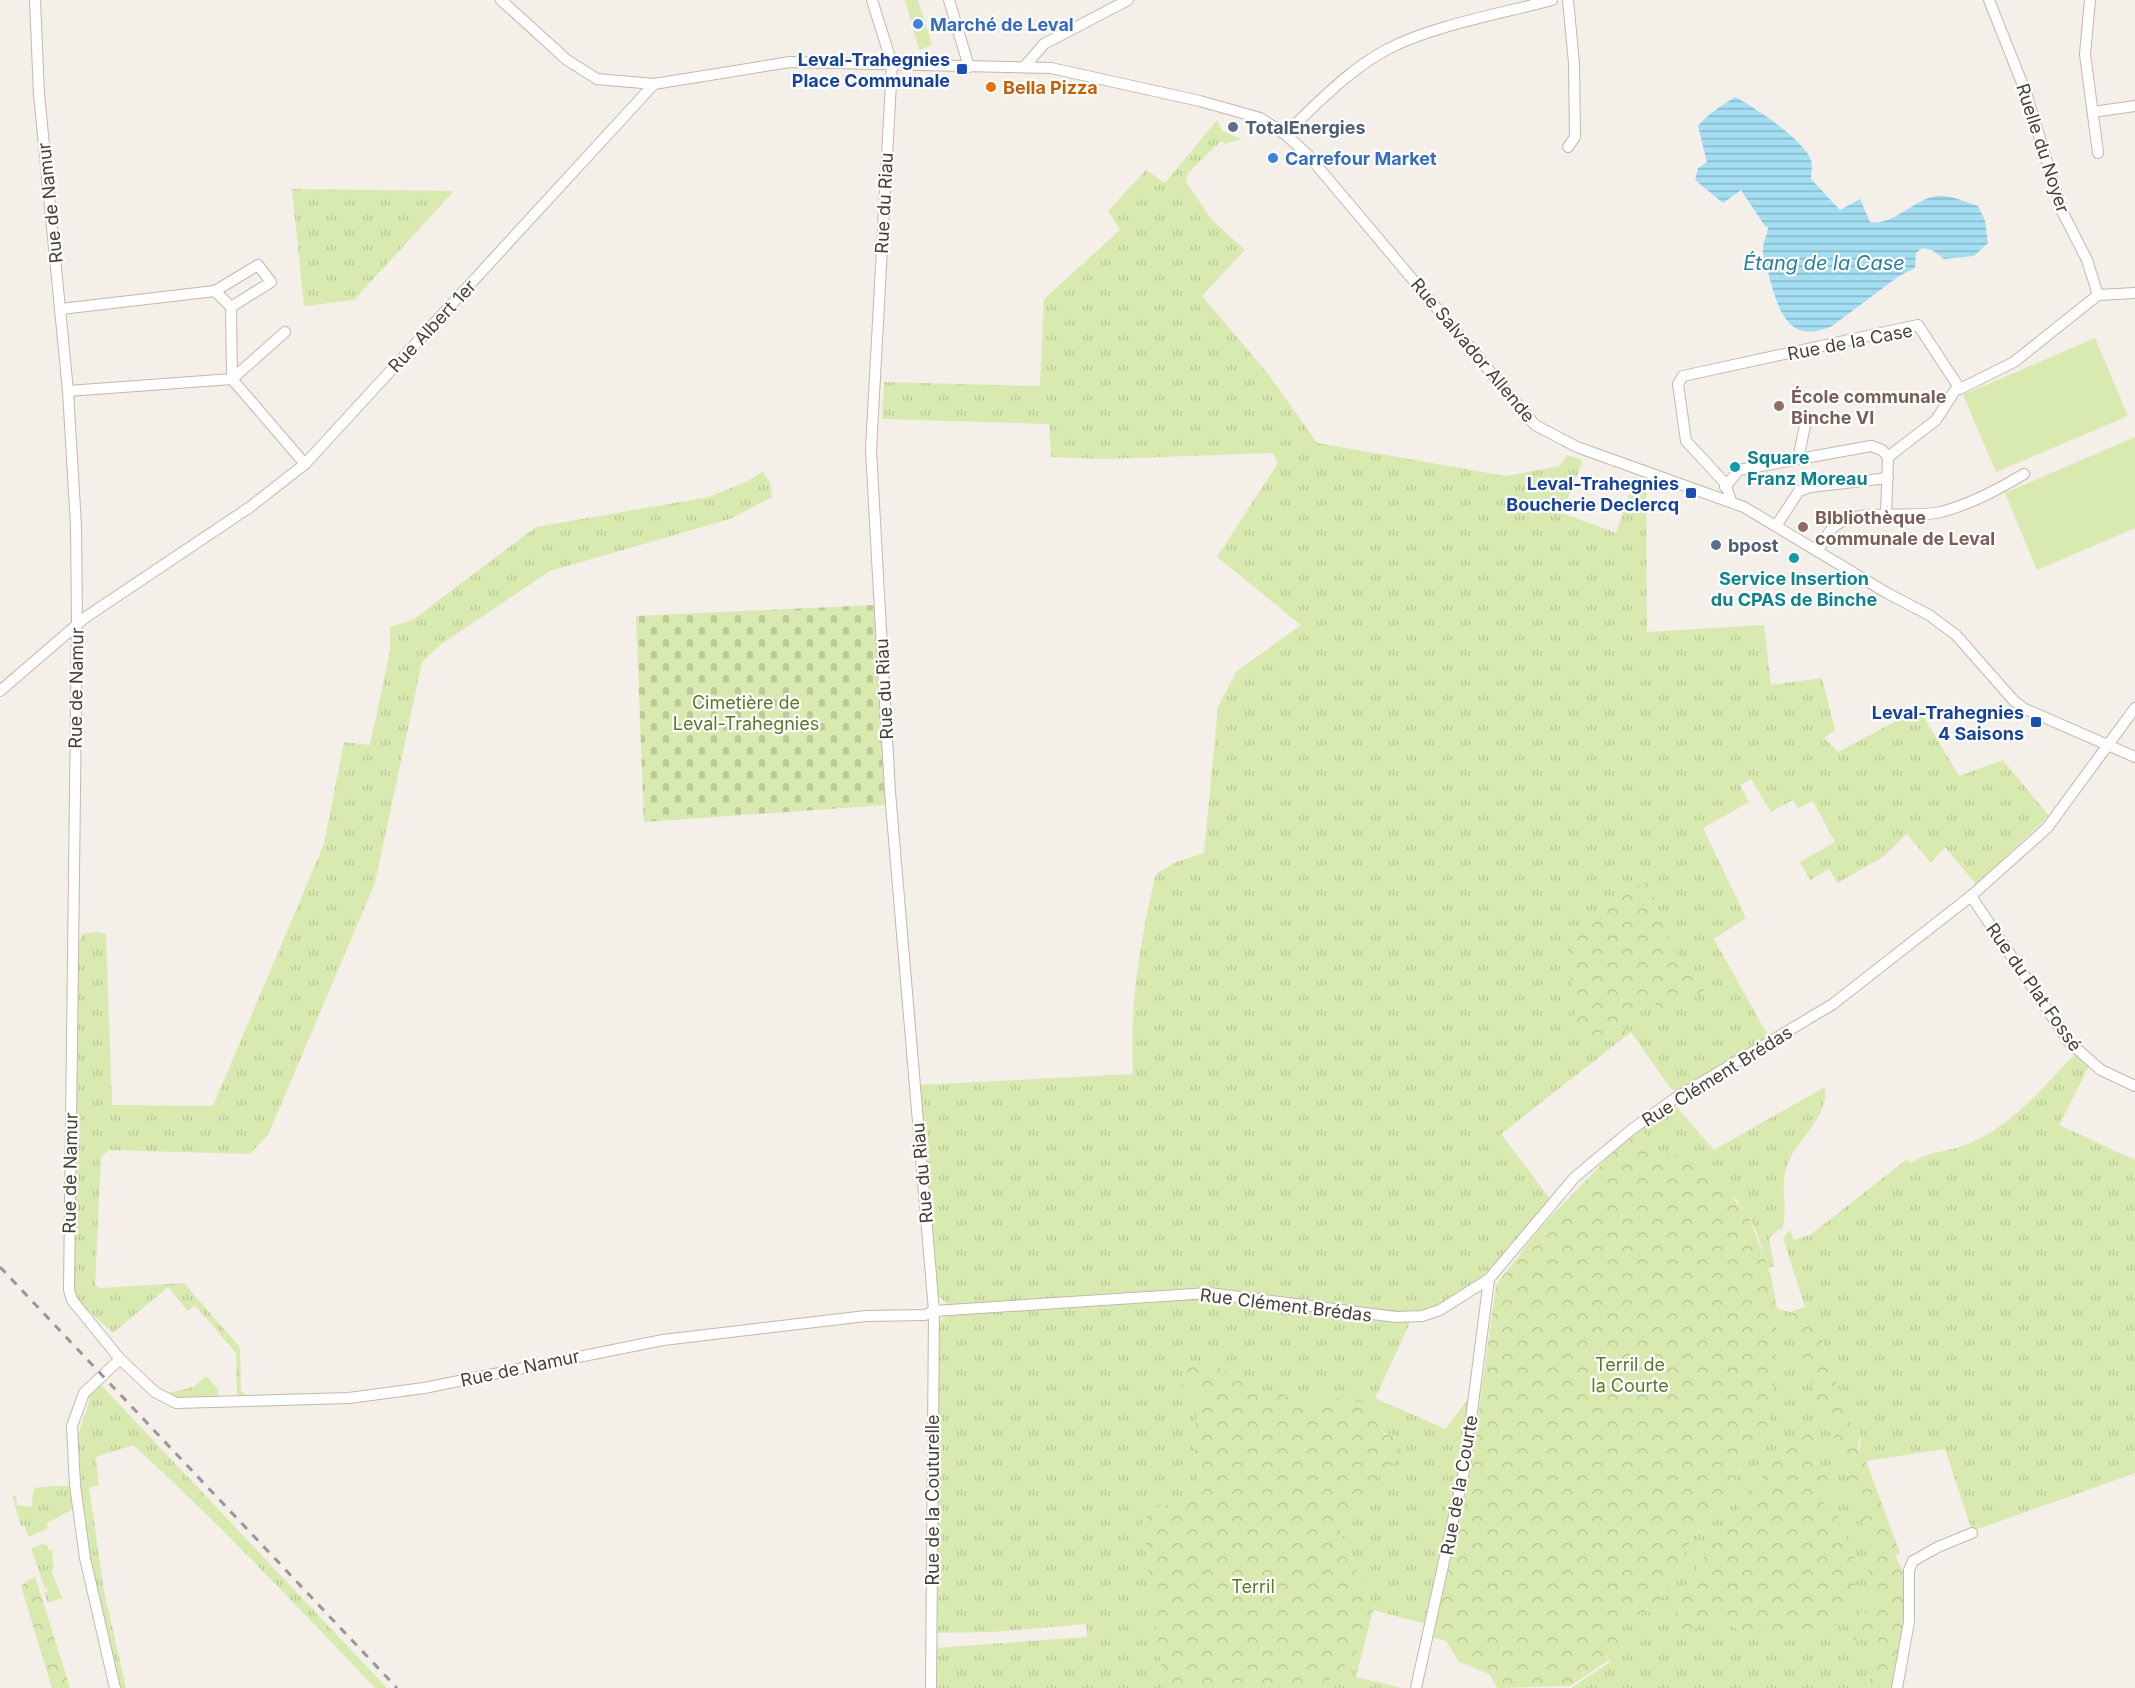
<svg xmlns="http://www.w3.org/2000/svg" width="2135" height="1688" font-family="Inter,sans-serif">
<style>
.grass{fill:url(#grass-tufts);fill-rule:evenodd}
.forest{fill:url(#forest-crowns)}
.cemetery{fill:url(#cemetery-stones)}
.green{fill:#d8eab0}
.water{fill:url(#water-rules)}
.lines{fill:none;stroke-linecap:round;stroke-linejoin:round}
.minor-casing{stroke:#c3b8ad;stroke-width:12}
.minor{stroke:#fff;stroke-width:10}
.rail{stroke:#979797;stroke-width:3;stroke-dasharray:8 8;stroke-linecap:butt}
.shop-dot{fill:#3f7fe0;stroke:#fff;stroke-width:2}
.transit-dot{fill:#1a4fb4;stroke:#fff;stroke-width:2}
.food-dot{fill:#e8710a;stroke:#fff;stroke-width:2}
.service-dot{fill:#5c6f8a;stroke:#fff;stroke-width:2}
.education-dot{fill:#8d6e63;stroke:#fff;stroke-width:2}
.culture-dot{fill:#0f9aa8;stroke:#fff;stroke-width:2}
.labels{text-anchor:middle;dominant-baseline:central;stroke-width:4.5;stroke-linejoin:round;paint-order:stroke}
.shop-label{font-size:18px;font-weight:bold;fill:#366cbe;stroke:#fff;text-anchor:start}
.transit-label{font-size:18px;font-weight:bold;fill:#164399;stroke:#fff;text-anchor:end}
.food-label{font-size:18px;font-weight:bold;fill:#c56008;stroke:#fff;text-anchor:start}
.service-label{font-size:18px;font-weight:bold;fill:#4e5e75;stroke:#fff;text-anchor:start}
.street-label{font-size:18px;fill:#483f36;stroke:#fff}
.education-label{font-size:18px;font-weight:bold;fill:#785e54;stroke:#fff;text-anchor:start}
.culture-label{font-size:18px;font-weight:bold;fill:#0d838f;stroke:#fff;text-anchor:start}
.park-label{font-size:18px;fill:#547c27;stroke:#fff}
.water-label{font-size:20px;font-style:italic;fill:#287f9f;stroke:#fff}
</style>
<defs>
<pattern id="grass-tufts" width="24" height="20" patternUnits="userSpaceOnUse" patternTransform="scale(1.5)"><rect width="24" height="20" fill="#d8eab0"/><path d="M3 7l-1-3M5 7V3M7 7l1-3M15 17l-1-3M17 17v-4M19 17l1-3" fill="none" stroke="#bbca98"/></pattern>
<pattern id="forest-crowns" width="20" height="18" patternUnits="userSpaceOnUse" patternTransform="scale(1.5)"><rect width="20" height="18" fill="#d8eab0"/><path d="M2 6a3 3 0 1 1 6 0M12 15a3 3 0 1 1 6 0" fill="none" stroke="#bbca98"/></pattern>
<pattern id="cemetery-stones" width="16" height="16" patternUnits="userSpaceOnUse" patternTransform="scale(1.5)"><rect width="16" height="16" fill="#d8eab0"/><path d="M2 7V4a2 2 0 0 1 4 0v3zM10 15v-3a2 2 0 0 1 4 0v3z" fill="#bbca98"/></pattern>
<pattern id="water-rules" width="6" height="5" patternUnits="userSpaceOnUse" patternTransform="scale(1.5)"><rect width="6" height="5" fill="#a3def3"/><path d="M0 2.5h6" fill="none" stroke="#87b5c6"/></pattern>
</defs>
<rect width="100%" height="100%" fill="#f4efe8"/>
<g class="grass">
<path d="M1217,120L1222,131L1241,139L1225,144L1221,141L1188,173L1186,182L1212,220L1245,250L1202,296L1269,375L1317,443L1506,476L1560,466L1567,455L1583,460L1562,513L1616,533L1635,477L1649,482L1646,496L1647,632L1764,625L1771,685L1822,678L1835,730L1824,738L1838,752L1919,709L1959,776L2003,760L2049,816L1976,884L1945,847L1931,863L1907,834L1883,857L1837,883L1829,869L1810,880L1800,862L1835,842L1813,801L1798,808L1793,800L1771,812L1751,779L1740,785L1749,802L1703,828L1746,918L1714,939L1766,1032L1764,1041L1679,1091L1671,1089L1631,1032L1501,1134L1551,1200L1483,1277L1436,1307L1425,1311L1398,1313L1210,1290L949,1306L937,1294L919,1085L1133,1074C1129,1006 1140,940 1156,874L1176,862L1204,853L1218,707L1237,671L1301,625L1217,557L1278,463L1273,453L1104,459L1051,457L1049,424L882,419L884,382L1040,386L1044,299L1120,230L1108,211L1146,170L1165,183Z"/>
<path d="M292,189L454,191L354,300L304,306Z"/>
<path d="M763,471L770,483L772,497L730,519L550,571L440,645L422,662L375,883L268,1135L250,1154L108,1150L101,1157L95,1285L101,1288L184,1283L237,1344L240,1349L241,1391L248,1396L237,1395L236,1353L195,1305L188,1311L168,1287L113,1333L77,1301L72,1288L78,945L82,934L97,932L106,934L112,1105L213,1106L324,844L344,742L370,745L390,651V627L414,619L536,527L709,497L748,481Z"/>
<path d="M2075,1054L2089,1066L2059,1125L2135,1160V1473L1972,1531L1945,1449L1866,1461L1859,1455L1861,1435L1852,1426L1813,1315L1805,1307L1783,1238L1790,1230L1794,1240L1810,1235L1906,1160L1911,1163C1928,1151 1949,1152 1968,1144C2012,1126 2043,1087 2075,1054Z"/>
<path d="M1825,1087C1829,1117 1800,1136 1789,1161C1778,1184 1789,1207 1782,1230L1779,1229L1769,1238L1774,1266L1768,1268C1762,1251 1757,1227 1746,1212C1726,1184 1699,1155 1662,1156L1641,1128L1675,1105L1714,1150Z"/>
<path d="M1202,1296L1411,1321L1375,1398L1445,1429L1470,1397L1463,1452L1426,1624L1373,1610L1337,1523L1367,1506L1380,1475L1394,1463L1399,1437L1382,1432L1326,1396L1301,1405L1281,1393L1262,1395L1226,1370L1202,1395L1192,1435L1198,1479L1189,1500L1153,1508L1142,1523L1164,1688H934V1648L1087,1637L1086,1624L992,1632L934,1633L937,1324L948,1314Z"/>
<path d="M1777,1309L1790,1312L1816,1401L1837,1445L1873,1550L1867,1573L1876,1606L1872,1632L1878,1639L1868,1688H1571L1610,1662L1615,1619L1656,1610L1693,1537L1767,1431L1775,1375ZM1813,1429L1817,1454L1832,1492L1823,1504L1804,1632L1779,1636L1768,1632L1765,1616L1755,1614L1751,1639L1727,1622L1707,1619Z"/>
<path d="M206,1376L217,1388L219,1395L215,1400L179,1401L168,1393L193,1387Z"/>
<path d="M101,1385L387,1688H375C296,1605 218,1522 133,1445L96,1457L99,1485L89,1487L104,1591L126,1688H118L84,1528L76,1442L89,1402V1392Z"/>
<path d="M52,1486H71L73,1509L46,1524L48,1528L29,1537L24,1525L21,1526L12,1496H16L17,1505L31,1507L34,1488Z"/>
<path d="M43,1544L48,1546V1550H52L54,1568L51,1570L62,1598L48,1603L44,1593L48,1591L47,1588L45,1589L31,1548Z"/>
<path d="M1365,1642L1356,1677L1402,1688H1311L1335,1676Z"/>
</g>
<g class="forest">
<path d="M1648,882L1669,941L1704,990L1684,1004L1662,1009L1646,996V1007L1620,1020L1627,1035L1616,1043L1572,1028L1576,1007L1569,966L1562,960C1588,918 1596,896 1648,882Z"/>
<path d="M1641,1128L1662,1156L1678,1155L1702,1167L1728,1187L1736,1202L1747,1212L1771,1275L1777,1309L1775,1376L1767,1431L1693,1537L1656,1611L1616,1619L1621,1652L1570,1686L1497,1688L1489,1674L1459,1662L1446,1641L1432,1637L1471,1467L1496,1285L1541,1227L1616,1149Z"/>
<path d="M1805,1307L1813,1315L1852,1426L1861,1435L1858,1445L1859,1455L1866,1461L1900,1553L1895,1555L1904,1574H1902L1907,1603L1895,1688H1868L1878,1639L1872,1633L1853,1642L1852,1624L1862,1610L1872,1617L1876,1606L1867,1573L1873,1550L1837,1445L1816,1401L1790,1312Z"/>
<path d="M1188,1361L1226,1370L1262,1395L1281,1393L1301,1405L1326,1396L1381,1406L1382,1432L1399,1437L1403,1444L1394,1463L1380,1475L1367,1506L1337,1523L1373,1610L1365,1642L1335,1677L1311,1688H1164L1142,1523L1153,1508L1189,1500L1198,1479L1192,1435L1202,1395L1180,1390Z"/>
<path d="M1813,1429L1817,1454L1833,1492L1823,1504L1838,1515L1856,1562L1855,1597L1838,1623L1817,1639L1804,1632L1779,1636L1768,1632L1765,1616L1756,1614L1752,1639L1727,1622L1707,1619L1683,1638L1671,1631L1680,1598L1702,1559L1773,1462Z"/>
<path d="M35,1576L70,1688H52L21,1586Z"/>
</g>
<path class="cemetery" d="M874,605L885,805L644,822L636,616Z"/>
<g class="green">
<path d="M905,0H918L932,45L919,50Z"/>
<path d="M2095,338L2128,416L1996,472L1963,395Z"/>
<path d="M2135,437V528L2037,570L2005,493Z"/>
</g>
<path class="water" d="M1735,97C1754,107 1803,139 1811,160C1813,166 1811,173 1811,179L1840,210L1860,199L1870,222C1893,226 1913,200 1936,196C1949,194 1965,202 1978,206L1985,220L1988,243L1974,256L1944,259L1932,250L1922,248L1916,253L1915,268L1899,276L1832,326C1789,346 1778,310 1769,276C1768,268 1762,256 1763,249C1763,241 1768,234 1768,227L1765,226L1741,190L1723,203L1695,180L1698,168L1707,162L1698,126C1708,113 1722,106 1735,97Z"/>
<g class="lines">
<g class="minor-casing">
<g id="minor">
<path d="M35,0L39,94L68,391L76,526L77,624L69,1290L72,1300L120,1359L155,1392L176,1403L349,1398L424,1388L663,1340L866,1316L925,1315L934,1311L1209,1293L1396,1317L1422,1316L1440,1310L1489,1279L1574,1178L1631,1130L1674,1099L1833,1004L1971,896L2047,828L2135,708"/>
<path d="M501,0L567,60L597,79L654,84L790,62L1051,68L1200,101L1260,118L1285,134L1308,155L1535,425L1577,447L1744,507L1887,593L1929,615L1956,635L2014,701L2025,709L2135,757"/>
<path d="M872,0L892,64L871,450L890,792L934,1311L931,1688"/>
<path d="M949,0L969,67"/>
<path d="M1568,0L1574,63L1575,137L1568,147"/>
<path d="M1989,0L2026,93L2062,211L2087,260L2098,295"/>
<path d="M2090,0L2085,54L2098,153"/>
<path d="M1024,67L1044,44L1128,0"/>
<path d="M2093,112L2135,106"/>
<path d="M1285,134C1316,105 1349,69 1388,49C1431,26 1504,13 1552,0"/>
<path d="M231,307L271,282L258,265L215,291L231,307L232,379L285,332"/>
<path d="M61,309L215,291"/>
<path d="M68,391L232,379L305,464"/>
<path d="M1798,459L1807,416"/>
<path d="M1725,487L1739,470L1871,446L1882,450L1888,457L1936,420L1958,386"/>
<path d="M1731,501L1725,483L1686,441L1678,384L1683,376L1918,325L1960,389L2014,362L2098,295L2135,293"/>
<path d="M1886,515L1888,457"/>
<path d="M1776,526L1799,491L1810,487L1888,478"/>
<path d="M1817,551C1823,543 1828,531 1836,525C1862,507 1910,519 1941,512C1971,504 1997,490 2024,474"/>
<path d="M0,691L86,617L250,507L305,464L654,84"/>
<path d="M1971,896L2069,1042L2101,1070L2135,1086"/>
<path d="M115,1688L85,1558L75,1485L72,1426L84,1393L120,1359"/>
<path d="M1416,1688L1465,1466L1489,1279"/>
<path d="M1897,1688L1909,1622V1570L1913,1561L1938,1547L1972,1533"/>
</g>
</g>
<use href="#minor" class="minor"/>
<path class="rail" d="M0,1267L397,1688"/>
</g>
<g class="shop-dot">
<circle cx="918" cy="24" r="6"/>
<circle cx="1273" cy="158" r="6"/>
</g>
<g class="transit-dot">
<rect x="956" y="63" width="12" height="12" rx="3"/>
<rect x="1685" y="487" width="12" height="12" rx="3"/>
<rect x="2030" y="716" width="12" height="12" rx="3"/>
</g>
<circle class="food-dot" cx="991" cy="87" r="6"/>
<g class="service-dot">
<circle cx="1233" cy="127" r="6"/>
<circle cx="1716" cy="545" r="6"/>
</g>
<g class="education-dot">
<circle cx="1779" cy="406" r="6"/>
<circle cx="1803" cy="527" r="6"/>
</g>
<g class="culture-dot">
<circle cx="1735" cy="467" r="6"/>
<circle cx="1794" cy="558" r="6"/>
</g>
<g class="labels">
<g class="shop-label">
<text x="930" y="24">Marché de Leval</text>
<text x="1285" y="158">Carrefour Market</text>
</g>
<g class="transit-label">
<text x="950" y="59">Leval-Trahegnies<tspan x="950" dy="21">Place Communale</tspan></text>
<text x="1679" y="483">Leval-Trahegnies<tspan x="1679" dy="21">Boucherie Declercq</tspan></text>
<text x="2024" y="712">Leval-Trahegnies<tspan x="2024" dy="21">4 Saisons</tspan></text>
</g>
<g class="food-label">
<text x="1003" y="87">Bella Pizza</text>
</g>
<g class="service-label">
<text x="1245" y="127">TotalEnergies</text>
<text x="1728" y="545">bpost</text>
</g>
<g class="street-label">
<text transform="translate(2043 148) rotate(72)">Ruelle du Noyer</text>
<text transform="translate(50 203) rotate(-96)">Rue de Namur</text>
<text transform="translate(884 203) rotate(-87)">Rue du Riau</text>
<text transform="translate(432 326) rotate(-47)">Rue Albert 1er</text>
<text transform="translate(1850 342) rotate(-11)">Rue de la Case</text>
<text transform="translate(1473 350) rotate(50)">Rue Salvador Allende</text>
<text transform="translate(76 688) rotate(-89)">Rue de Namur</text>
<text transform="translate(884 689) rotate(-93)">Rue du Riau</text>
<text transform="translate(2034 987) rotate(55)">Rue du Plat Fossé</text>
<text transform="translate(1717 1076) rotate(-32)">Rue Clément Brédas</text>
<text transform="translate(70 1173) rotate(-89)">Rue de Namur</text>
<text transform="translate(922 1173) rotate(-95)">Rue du Riau</text>
<text transform="translate(1286 1305) rotate(7)">Rue Clément Brédas</text>
<text transform="translate(520 1368) rotate(-12)">Rue de Namur</text>
<text transform="translate(1459 1485) rotate(-80)">Rue de la Courte</text>
<text transform="translate(932 1500) rotate(-90)">Rue de la Couturelle</text>
</g>
<g class="education-label">
<text x="1791" y="396">École communale<tspan x="1791" dy="21">Binche VI</tspan></text>
<text x="1815" y="517">BIbliothèque<tspan x="1815" dy="21">communale de Leval</tspan></text>
</g>
<g class="culture-label">
<text x="1747" y="457">Square<tspan x="1747" dy="21">Franz Moreau</tspan></text>
<text x="1794" y="578" text-anchor="middle">Service Insertion<tspan x="1794" dy="21">du CPAS de Binche</tspan></text>
</g>
<g class="park-label">
<text x="746" y="702">Cimetière de<tspan x="746" dy="21">Leval-Trahegnies</tspan></text>
<text x="1630" y="1364">Terril de<tspan x="1630" dy="21">la Courte</tspan></text>
<text x="1253" y="1586">Terril</text>
</g>
<g class="water-label">
<text x="1824" y="263">Étang de la Case</text>
</g>
</g>
</svg>
